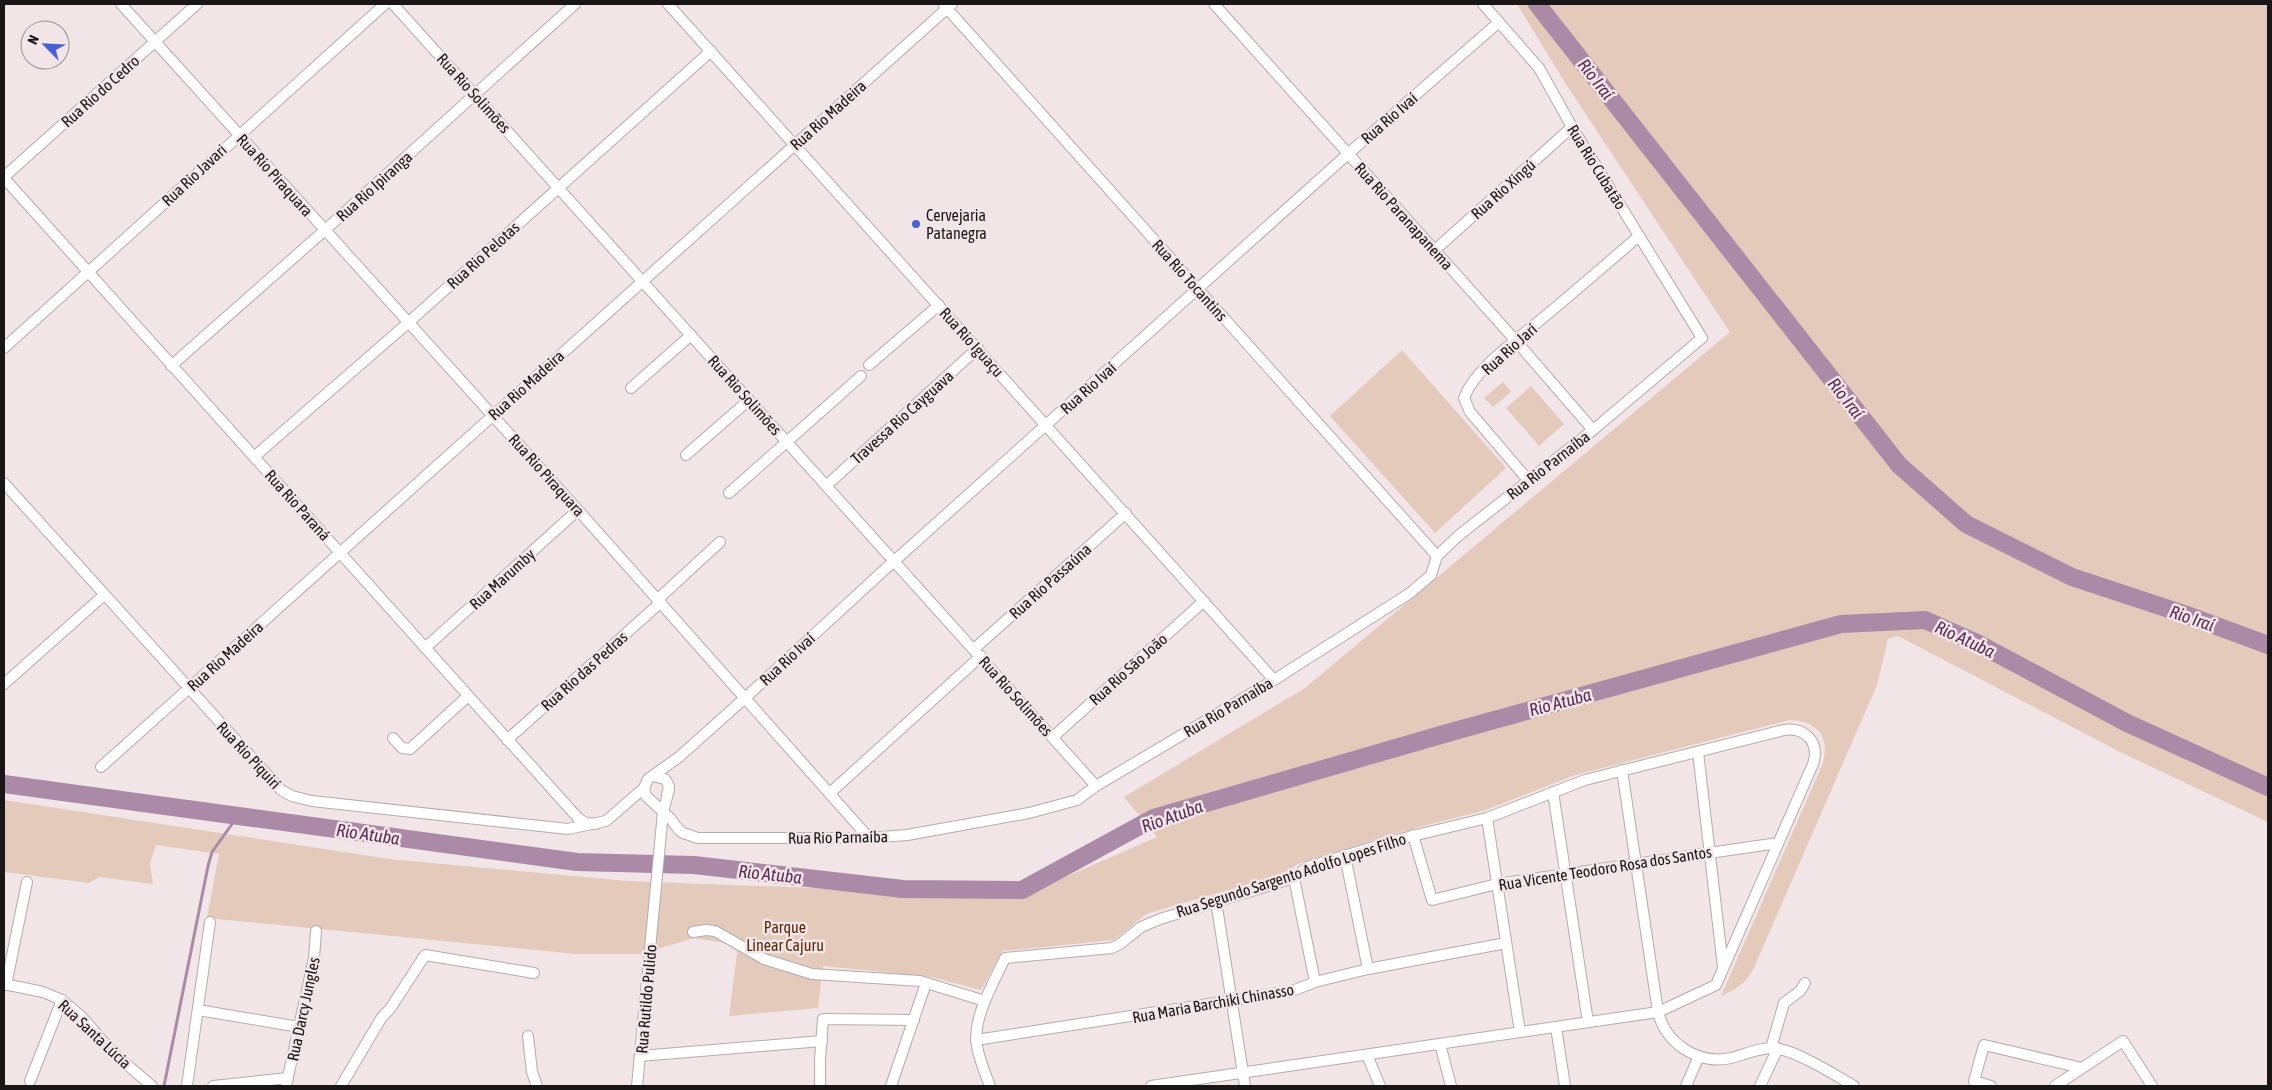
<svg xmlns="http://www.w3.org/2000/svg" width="2272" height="1090" font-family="'Asap Condensed',sans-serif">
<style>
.green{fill:#e4cabb}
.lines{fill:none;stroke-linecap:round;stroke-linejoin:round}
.stream{stroke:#aa8aa6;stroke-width:3}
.river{stroke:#aa8aa6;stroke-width:18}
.minor-casing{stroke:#b6aaac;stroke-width:12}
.minor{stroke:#fff;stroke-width:10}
.poi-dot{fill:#4761d5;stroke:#f1e5e7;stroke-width:2}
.labels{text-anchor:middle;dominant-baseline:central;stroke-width:5;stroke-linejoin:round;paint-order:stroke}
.street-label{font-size:16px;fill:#1a1516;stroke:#f1e5e7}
.poi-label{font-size:16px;fill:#1a1516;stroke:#f1e5e7;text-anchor:start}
.park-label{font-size:16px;fill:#5b2a05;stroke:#f1e5e7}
.water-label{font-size:18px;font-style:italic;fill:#5a2e56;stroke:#f1e5e7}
</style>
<rect width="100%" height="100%" fill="#f1e5e7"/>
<g class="green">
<path d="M1517,4H2268V822L2120,752L1898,636L1888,639L1877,685L1753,970C1745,984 1736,989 1721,996L1823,763C1830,736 1817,721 1790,720L1575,775L1486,810L1400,832L1300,863L1280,875L1146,914L1114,940L1002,951L981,990L931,977L823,966L818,1008L729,1016L738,945L694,938L641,954H576L207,918L219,854L156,845L150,863L153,884L99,877L89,883L4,872V800L389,859L628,881L1022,896L1157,837L1124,797L1305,688L1730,332L1569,89Z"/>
<path d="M1402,350L1506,468L1435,533L1330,416Z"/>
<path d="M1503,382L1511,392L1493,407L1484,398Z"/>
<path d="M1531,386L1564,424L1539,446L1506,408Z"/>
</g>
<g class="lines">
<path class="stream" d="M164,1086L208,866L212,852L237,817"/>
<g class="river">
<path d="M1537,4L1899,465L1966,524L2072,577L2184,614L2268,645"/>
<path d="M4,784L577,862L694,865L903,889L1022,890L1154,818L1451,732L1841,624L1925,620L1979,644L2127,723L2268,787"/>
</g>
<g class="minor-casing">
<g id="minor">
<path d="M121,4L578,510L869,838"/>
<path d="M393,4L1096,786"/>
<path d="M668,4L1274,680"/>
<path d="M943,4L1437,556"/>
<path d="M1214,4L1516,341L1593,430"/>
<path d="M1483,4L1539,68L1572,127L1702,338L1593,430L1458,536L1437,556L1431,575L1410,593L1274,680L1096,786L1077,800L1029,813L907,835L869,838H698L683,833L678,829L670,818L646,796L644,788L648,779L679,757L745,698L882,572L1349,153L1499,22"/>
<path d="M4,177L197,4"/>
<path d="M4,178L578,818L586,823L596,824"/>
<path d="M1435,250L1572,127"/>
<path d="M4,348L385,4"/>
<path d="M869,365L939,305"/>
<path d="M171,366L325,230L575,4"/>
<path d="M631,388L691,335"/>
<path d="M686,455L749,400"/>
<path d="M254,457L409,322L711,51"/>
<path d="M1528,480L1470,412L1464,398C1475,369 1514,342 1538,322C1572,294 1605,265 1639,236"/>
<path d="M4,483L281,790L292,796L312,801L568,829L606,821L644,788"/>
<path d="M827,485L978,348"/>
<path d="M729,493L861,376"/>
<path d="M657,600L720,542"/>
<path d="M425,648L578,510"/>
<path d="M974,649L1126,513"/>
<path d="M4,684L104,595"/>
<path d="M1053,737L1204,601"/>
<path d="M393,738L402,748L410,749L468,696"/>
<path d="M507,740L660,603"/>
<path d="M1698,752L1723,967"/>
<path d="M101,767L952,4"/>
<path d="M1622,770L1658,1012C1666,1044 1698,1065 1731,1058C1746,1054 1763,1046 1779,1049C1800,1053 1835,1075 1854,1086"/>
<path d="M653,776L665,779L669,786L667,795"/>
<path d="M1553,792L1588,1022"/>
<path d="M830,793L981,656"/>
<path d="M1487,818L1520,1032"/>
<path d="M1413,835L1432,900L1497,884L1778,843"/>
<path d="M1345,856L1368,969"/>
<path d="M1294,878L1315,982"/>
<path d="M1216,901L1245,1086"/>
<path d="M693,932L706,930L715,931L764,959L812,974L920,981L985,1001"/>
<path d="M4,984L43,992L62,1000L83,1018L112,1052L152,1086"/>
<path d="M6,985L27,882"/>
<path d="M198,1010L299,1027"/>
<path d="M1556,1027L1565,1086"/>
<path d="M528,1036L532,1072L537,1086"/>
<path d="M976,1040L1292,991L1315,982L1368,969L1506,943"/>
<path d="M1440,1044L1451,1086"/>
<path d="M1771,1048L1784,1003L1800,991L1805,983"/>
<path d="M1367,1055L1380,1086"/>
<path d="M640,1056L822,1041"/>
<path d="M30,1081L62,1000"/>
<path d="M187,1086L210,922"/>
<path d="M213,1086L288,1078"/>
<path d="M286,1086L314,958L316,931"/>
<path d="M341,1086L382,1017L390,1009L425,955L534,973"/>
<path d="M637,1086L663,812L669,790"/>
<path d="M820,1086V1059L823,1019L914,1020"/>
<path d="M891,1086L926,983"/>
<path d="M990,1086C985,1073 979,1059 977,1046C972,1018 994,982 1005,958L1112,948L1120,944L1141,927L1160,919L1294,878L1307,867L1400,839L1487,818L1585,780L1784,730C1806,727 1820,743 1813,764L1716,985L1658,1012L1151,1086"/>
<path d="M1686,1086L1699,1056"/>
<path d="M1760,1086L1778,1048"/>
<path d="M1991,1086L1974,1081L1984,1045L2082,1068"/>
<path d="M2055,1086L2123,1041L2152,1086"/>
</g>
</g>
<use href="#minor" class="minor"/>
</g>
<circle class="poi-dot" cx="916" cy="224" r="5"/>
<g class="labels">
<g class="street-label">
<text transform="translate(100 91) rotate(-42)">Rua Rio do Cedro</text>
<text transform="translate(474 93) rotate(48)">Rua Rio Solimões</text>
<text transform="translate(828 115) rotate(-42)">Rua Rio Madeira</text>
<text transform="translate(1389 118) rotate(-41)">Rua Rio Ivaí</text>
<text transform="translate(1597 167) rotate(58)">Rua Rio Cubatão</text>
<text transform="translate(194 175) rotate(-43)">Rua Rio Javari</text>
<text transform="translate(275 175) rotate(48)">Rua Rio Piraquara</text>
<text transform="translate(374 186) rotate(-42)">Rua Rio Ipiranga</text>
<text transform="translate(1503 189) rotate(-42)">Rua Rio Xingú</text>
<text transform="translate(1404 216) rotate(48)">Rua Rio Paranapanema</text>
<text transform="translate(483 255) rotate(-42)">Rua Rio Pelotas</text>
<text transform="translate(1190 280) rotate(48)">Rua Rio Tocantins</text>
<text transform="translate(972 342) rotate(48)">Rua Rio Iguaçu</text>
<text transform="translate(1509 349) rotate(-42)">Rua Rio Jarí</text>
<text transform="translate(526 385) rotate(-42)">Rua Rio Madeira</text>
<text transform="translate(1088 388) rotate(-42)">Rua Rio Ivaí</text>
<text transform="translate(745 395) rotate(48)">Rua Rio Solimões</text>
<text transform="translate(902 417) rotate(-42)">Travessa Rio Cayguava</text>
<text transform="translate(1548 465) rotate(-38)">Rua Rio Parnaíba</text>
<text transform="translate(547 475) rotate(48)">Rua Rio Piraquara</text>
<text transform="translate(298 505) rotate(48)">Rua Rio Paraná</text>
<text transform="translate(502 579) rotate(-42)">Rua Marumby</text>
<text transform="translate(1050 581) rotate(-42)">Rua Rio Passaúna</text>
<text transform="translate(225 656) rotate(-42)">Rua Rio Madeira</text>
<text transform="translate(787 659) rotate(-43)">Rua Rio Ivaí</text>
<text transform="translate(1128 669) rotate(-42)">Rua Rio São João</text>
<text transform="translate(584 671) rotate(-42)">Rua Rio das Pedras</text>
<text transform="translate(1016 696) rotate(48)">Rua Rio Solimões</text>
<text transform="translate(1228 707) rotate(-31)">Rua Rio Parnaíba</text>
<text transform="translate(249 755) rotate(47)">Rua Rio Piquiri</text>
<text transform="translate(838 837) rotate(-1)">Rua Rio Parnaíba</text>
<text transform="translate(1605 868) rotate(-9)">Rua Vicente Teodoro Rosa dos Santos</text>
<text transform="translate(1291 875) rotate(-18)">Rua Segundo Sargento Adolfo Lopes Filho</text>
<text transform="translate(646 999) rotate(-85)">Rua Rutildo Pulido</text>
<text transform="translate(1213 1003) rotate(-10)">Rua Maria Barchiki Chinasso</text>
<text transform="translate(303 1009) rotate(-78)">Rua Darcy Jungles</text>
<text transform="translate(95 1034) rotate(43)">Rua Santa Lúcia</text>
</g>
<g class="poi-label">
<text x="926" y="215">Cervejaria<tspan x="926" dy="18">Patanegra</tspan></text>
</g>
<g class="park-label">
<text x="785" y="927">Parque<tspan x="785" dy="18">Linear Cajuru</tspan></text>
</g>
<g class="water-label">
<text transform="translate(1596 79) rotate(52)">Rio Iraí</text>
<text transform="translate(1846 398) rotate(52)">Rio Iraí</text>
<text transform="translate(2192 618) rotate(19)">Rio Iraí</text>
<text transform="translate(1965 639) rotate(25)">Rio Atuba</text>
<text transform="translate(1560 702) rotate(-15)">Rio Atuba</text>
<text transform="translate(1172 816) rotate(-20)">Rio Atuba</text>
<text transform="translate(368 834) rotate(8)">Rio Atuba</text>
<text transform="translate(770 874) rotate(6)">Rio Atuba</text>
</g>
</g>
<rect width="2272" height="1090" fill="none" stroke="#1a1516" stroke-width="10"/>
<g transform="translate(45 45) rotate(294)"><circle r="24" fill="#f1e5e7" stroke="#9b9293"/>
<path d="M0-4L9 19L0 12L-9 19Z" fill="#4761d5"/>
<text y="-8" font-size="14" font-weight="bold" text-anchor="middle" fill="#1a1516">N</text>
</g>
</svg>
